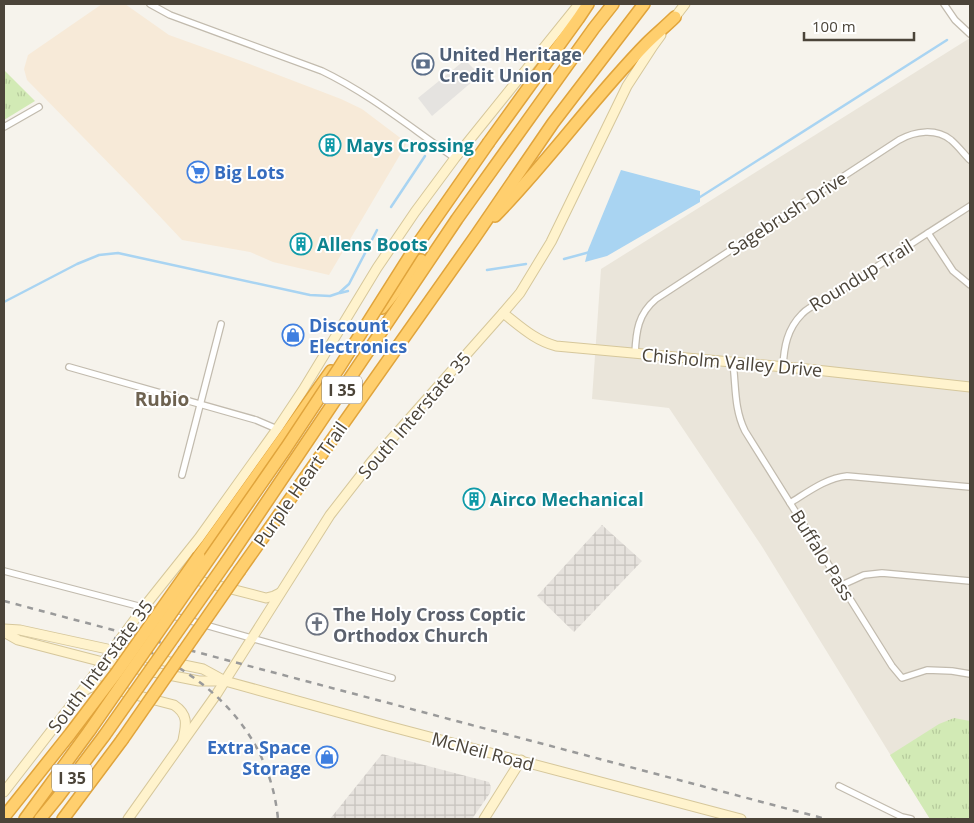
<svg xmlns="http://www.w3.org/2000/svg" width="974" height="823" font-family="'Open Sans',sans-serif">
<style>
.residential{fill:#eae5da}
.commercial{fill:#f7ead8}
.industrial{fill:url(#industrial-grid)}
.park{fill:url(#park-tufts)}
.parking{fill:#e5e3e0}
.water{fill:#a9d4f2}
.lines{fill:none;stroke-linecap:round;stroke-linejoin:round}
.stream{stroke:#a9d4f2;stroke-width:2.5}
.street-casing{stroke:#c2bbae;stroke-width:8}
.secondary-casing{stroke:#d6c79b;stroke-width:11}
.highway-casing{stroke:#e0a43c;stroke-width:14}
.street{stroke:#fff;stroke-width:5.5}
.secondary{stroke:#fff3cd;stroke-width:9}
.highway{stroke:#ffcf6e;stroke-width:11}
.rail{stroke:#9a9a9a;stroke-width:2.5;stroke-dasharray:6 6;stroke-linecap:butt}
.highway-bridge-casing{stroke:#e0a43c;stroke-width:14;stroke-linecap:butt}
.highway-bridge{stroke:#ffcf6e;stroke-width:11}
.labels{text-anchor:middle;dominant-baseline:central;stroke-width:4;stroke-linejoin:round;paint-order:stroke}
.shield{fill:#fff;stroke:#817c74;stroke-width:1}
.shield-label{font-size:16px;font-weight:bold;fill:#4b4439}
.service-label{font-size:18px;font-weight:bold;fill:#4e5e75;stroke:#fff;text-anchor:start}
.culture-label{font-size:18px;font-weight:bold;fill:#0d838f;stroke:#fff;text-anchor:start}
.shop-label{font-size:18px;font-weight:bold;fill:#366cbe;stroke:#fff;text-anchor:start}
.street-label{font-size:18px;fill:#4b4439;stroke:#fff}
.worship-label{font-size:18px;font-weight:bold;fill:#5b616d;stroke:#fff;text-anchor:start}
.neighbourhood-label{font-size:19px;font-weight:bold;fill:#6e6250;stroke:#fff}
</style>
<defs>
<pattern id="industrial-grid" width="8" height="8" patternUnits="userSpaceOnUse" patternTransform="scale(1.25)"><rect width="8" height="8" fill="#e6e2dd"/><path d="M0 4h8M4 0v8" fill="none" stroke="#c7c3be"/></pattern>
<pattern id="park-tufts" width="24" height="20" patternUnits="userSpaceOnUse" patternTransform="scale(1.25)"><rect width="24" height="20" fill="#d2eab5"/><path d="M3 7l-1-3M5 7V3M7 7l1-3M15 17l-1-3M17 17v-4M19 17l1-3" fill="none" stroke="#b6ca9c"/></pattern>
</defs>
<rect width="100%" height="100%" fill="#f6f3ec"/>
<path class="residential" d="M970,38V819H930L761,545L669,408L592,399L601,269Z"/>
<path class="commercial" d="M102,4H125L169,35L247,63L341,99L362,109L407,143L329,275L273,262L250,252L182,240L134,189L27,80L24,69L28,55Z"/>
<g class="industrial">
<path d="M602,525L642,561L574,632L537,596Z"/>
<path d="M382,754L489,782L491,787L490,793L472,819H330Z"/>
</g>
<g class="park">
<path d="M4,70L35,101L4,120Z"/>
<path d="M954,718L970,721V819H930L890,755L939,724Z"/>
</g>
<path class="parking" d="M465,60L480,75L432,116L418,98Z"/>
<path class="water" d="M621,170L700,191V202L607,256L585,262L588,250Z"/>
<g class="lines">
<g class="stream">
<path d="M697,199L947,40"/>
<path d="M391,207L425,156"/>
<path d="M564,259L590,252"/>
<path d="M487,270L526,264"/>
<path d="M340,293L348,291"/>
<path d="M4,302L77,264L99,255L118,253L310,295L330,296L339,293L349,284L377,230"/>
</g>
<g class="street-casing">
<g id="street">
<path d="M150,4L170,15L322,71C370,94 411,128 455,158"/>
<path d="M944,4L955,20L970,34"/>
<path d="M4,127L39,107"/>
<path d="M928,233L953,271L970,285"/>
<path d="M635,354C636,331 638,314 656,299L899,140C915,131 936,128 951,140C958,146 964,154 970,160"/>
<path d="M733,363C736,386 734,409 745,431L892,666L902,678L927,670L952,671L970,674"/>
<path d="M69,367L256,420L277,429"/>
<path d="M783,367C784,347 787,329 802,314C811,304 824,302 835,295C879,264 925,235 970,206"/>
<path d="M182,475L221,324"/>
<path d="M790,503C808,492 826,478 847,476L970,487"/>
<path d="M4,571L161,612"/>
<path d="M842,585L864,575L882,573L970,581"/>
<path d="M170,615L392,678"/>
<path d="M839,786L902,817L911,819"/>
</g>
</g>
<g class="secondary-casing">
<g id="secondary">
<path d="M672,21L685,4"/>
<path d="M503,313C520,326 534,340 556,346L807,369L970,387"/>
<path d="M194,572L195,576L200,581L266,598L274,596L280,593"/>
<path d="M4,629L20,630L112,650L203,669L225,681L388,726L741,819"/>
<path d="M4,632L18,640L103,662L199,681H222"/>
<path d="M84,691L89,688L97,685L174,705C189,715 186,725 183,740"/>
<path d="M4,792L79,695L144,607L199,538L277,429L303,390L377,268L415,212L455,158L579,4"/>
<path d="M128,819L216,695L330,515L372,461L503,313L520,293L551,242L627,86L653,46L661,35"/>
<path d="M484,819L521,760"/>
</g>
</g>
<g class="highway-casing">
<g id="highway">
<path d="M489,142L578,19L588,4"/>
<path d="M495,216C549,161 593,98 647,43C656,34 666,26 675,17"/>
<path d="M382,308L421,260"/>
<path d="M199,556L331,371"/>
<path d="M227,561L457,219L594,28L613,4"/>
<path d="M240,570L475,237L553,123L644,4"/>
<path d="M25,819L90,730"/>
<path d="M40,819L58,797L104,736"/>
<path d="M63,819L122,740"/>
</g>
</g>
<use href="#street" class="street"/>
<use href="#secondary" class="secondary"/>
<use href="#highway" class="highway"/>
<g class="rail">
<path d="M4,601L826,819"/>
<path d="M114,638C199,666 269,726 278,819"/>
</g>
<g class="highway-bridge-casing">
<g id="highway-bridge">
<path d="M90,730L286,448L339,368L415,248L489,142"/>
<path d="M104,736L227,561"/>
<path d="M122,740L240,570"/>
<path d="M4,817L70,734L117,672L199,556"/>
</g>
</g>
<use href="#highway-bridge" class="highway-bridge"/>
</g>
<defs>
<g id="bank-ring" transform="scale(1.125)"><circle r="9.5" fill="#fff" stroke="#5c6f8a" stroke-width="1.5"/><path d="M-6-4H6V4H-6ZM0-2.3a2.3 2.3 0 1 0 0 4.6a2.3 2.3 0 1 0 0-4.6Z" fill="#5c6f8a"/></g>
<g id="building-ring" transform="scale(1.125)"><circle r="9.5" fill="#fff" stroke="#0f9aa8" stroke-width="1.5"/><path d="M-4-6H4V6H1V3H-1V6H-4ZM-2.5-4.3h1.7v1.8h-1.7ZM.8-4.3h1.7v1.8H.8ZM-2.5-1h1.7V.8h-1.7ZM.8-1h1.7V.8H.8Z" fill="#0f9aa8"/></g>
<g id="supermarket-ring" transform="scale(1.125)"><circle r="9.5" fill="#fff" stroke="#3f7fe0" stroke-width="1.5"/><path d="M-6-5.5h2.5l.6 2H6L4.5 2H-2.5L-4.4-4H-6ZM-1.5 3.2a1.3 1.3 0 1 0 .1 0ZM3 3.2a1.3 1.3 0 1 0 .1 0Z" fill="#3f7fe0"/></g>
<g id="shop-ring" transform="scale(1.125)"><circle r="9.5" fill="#fff" stroke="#3f7fe0" stroke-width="1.5"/><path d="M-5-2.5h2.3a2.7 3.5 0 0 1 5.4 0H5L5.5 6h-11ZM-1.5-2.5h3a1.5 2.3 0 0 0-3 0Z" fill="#3f7fe0"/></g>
<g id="church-ring" transform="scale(1.125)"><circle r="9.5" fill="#fff" stroke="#6b7280" stroke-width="1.5"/><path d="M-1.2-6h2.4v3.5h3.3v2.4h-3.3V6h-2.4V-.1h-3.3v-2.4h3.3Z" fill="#6b7280"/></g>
</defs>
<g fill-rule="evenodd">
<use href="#bank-ring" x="423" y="64"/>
<use href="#building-ring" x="330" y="145"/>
<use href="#supermarket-ring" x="198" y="172"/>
<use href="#building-ring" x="301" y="244"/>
<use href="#shop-ring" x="293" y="335"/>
<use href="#building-ring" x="474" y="499"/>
<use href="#church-ring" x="317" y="624"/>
<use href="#shop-ring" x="327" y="757"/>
</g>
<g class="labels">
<g class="shield">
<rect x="322" y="376.5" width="40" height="27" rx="4"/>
<rect x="52" y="764.5" width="40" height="27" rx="4"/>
</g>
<g class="shield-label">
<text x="342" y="390">I 35</text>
<text x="72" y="778">I 35</text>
</g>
<g class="service-label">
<text x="439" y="54">United Heritage<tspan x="439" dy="21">Credit Union</tspan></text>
</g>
<g class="culture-label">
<text x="346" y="145">Mays Crossing</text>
<text x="317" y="244">Allens Boots</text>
<text x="490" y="499">Airco Mechanical</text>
</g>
<g class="shop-label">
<text x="214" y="172">Big Lots</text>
<text x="309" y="325">Discount<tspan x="309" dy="21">Electronics</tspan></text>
<text x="311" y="747" text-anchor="end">Extra Space<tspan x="311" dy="21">Storage</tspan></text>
</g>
<g class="street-label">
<text transform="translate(787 213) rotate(-33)">Sagebrush Drive</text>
<text transform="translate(861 275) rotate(-32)">Roundup Trail</text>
<text transform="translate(732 362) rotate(5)">Chisholm Valley Drive</text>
<text transform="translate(414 415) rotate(-49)">South Interstate 35</text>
<text transform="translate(300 484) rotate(-55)">Purple Heart Trail</text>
<text transform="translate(823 555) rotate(58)">Buffalo Pass</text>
<text transform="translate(100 666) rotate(-53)">South Interstate 35</text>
<text transform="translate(483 751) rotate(15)">McNeil Road</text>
</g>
<g class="worship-label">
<text x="333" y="614">The Holy Cross Coptic<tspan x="333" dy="21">Orthodox Church</tspan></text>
</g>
<g class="neighbourhood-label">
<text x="162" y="399">Rubio</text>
</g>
</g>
<rect width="974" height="823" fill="none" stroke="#4b4439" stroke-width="10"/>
<path d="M804 32v8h110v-8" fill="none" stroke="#4b4439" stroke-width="2.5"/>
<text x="812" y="32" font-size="15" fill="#4b4439" stroke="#ffffff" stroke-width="4" paint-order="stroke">100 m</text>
</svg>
